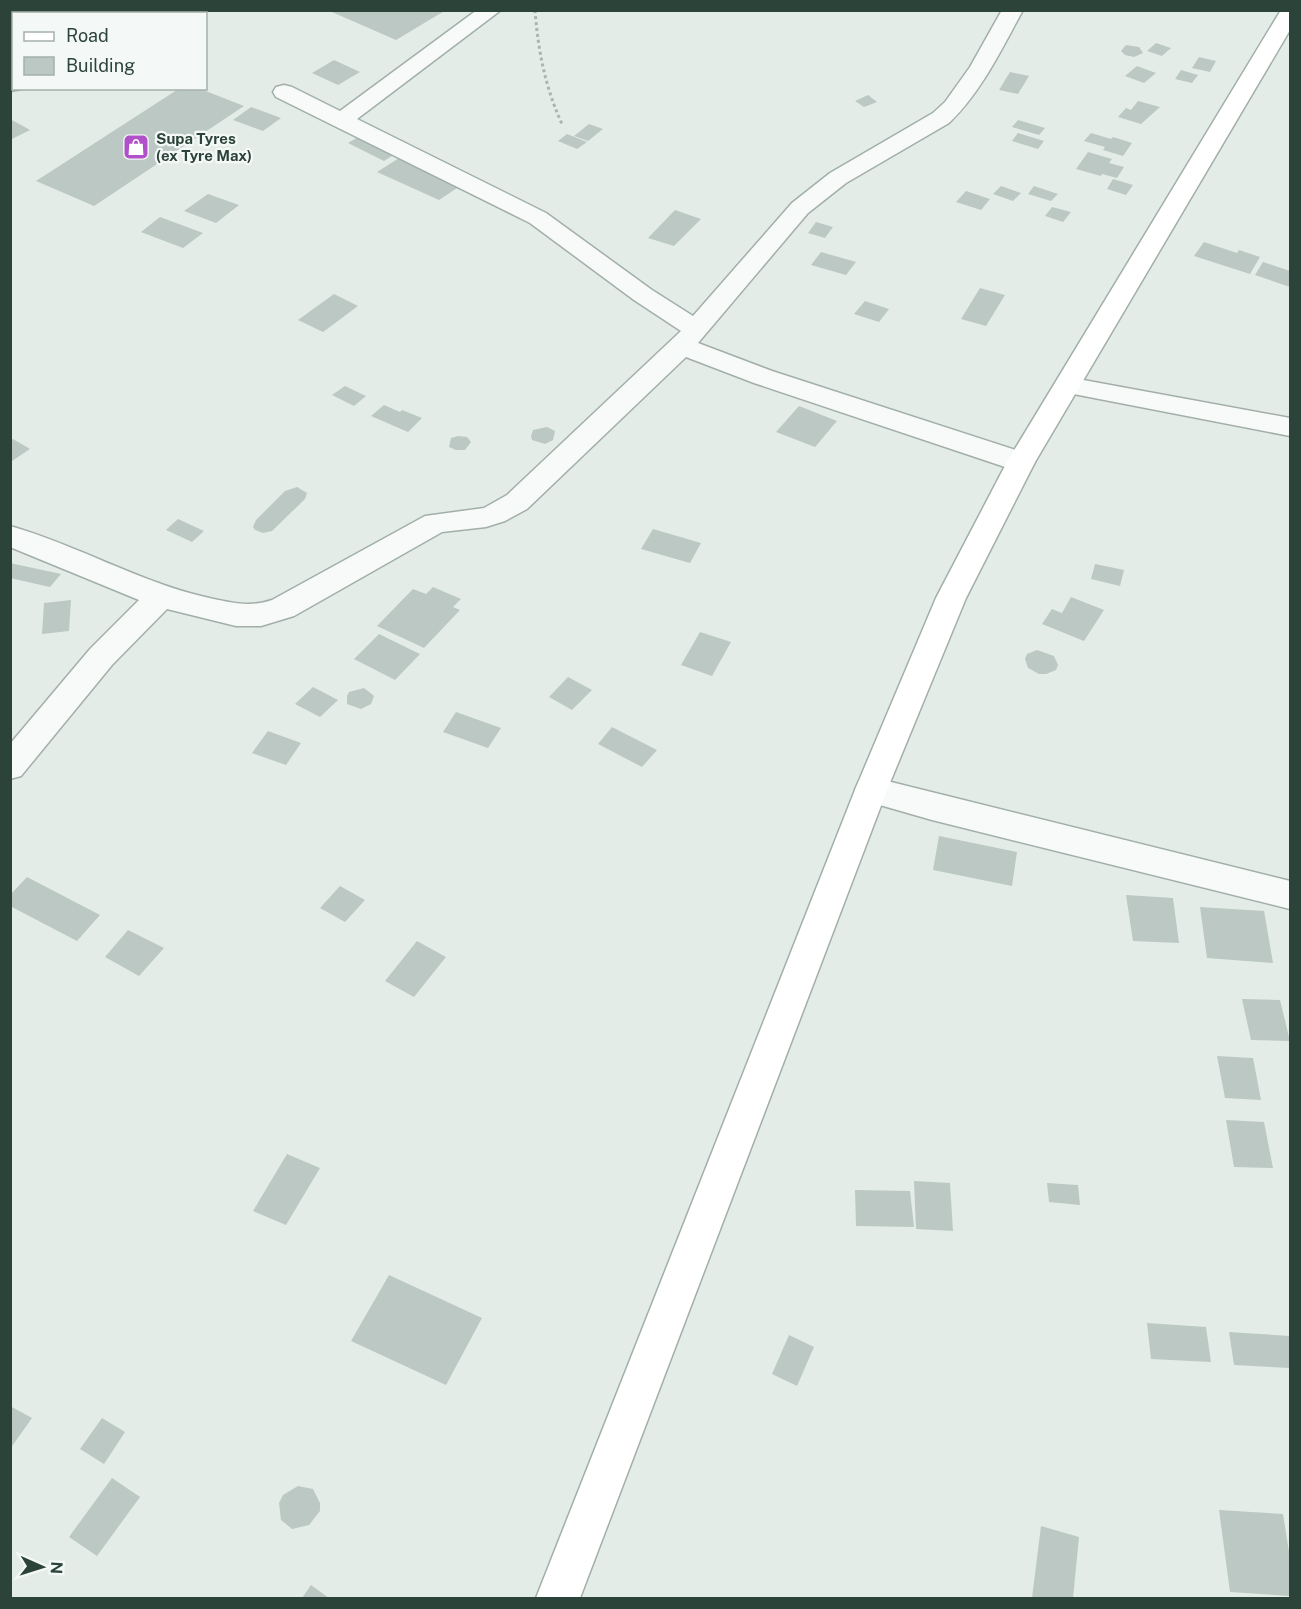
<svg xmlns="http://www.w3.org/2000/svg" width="1301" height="1609" font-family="'Public Sans',sans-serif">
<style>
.building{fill:#bcc8c3}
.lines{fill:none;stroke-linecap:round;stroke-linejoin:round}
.street-casing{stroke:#a2afa9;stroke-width:3}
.secondary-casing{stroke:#a2afa9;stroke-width:3}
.path{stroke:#aab4b0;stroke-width:3;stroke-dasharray:3 3;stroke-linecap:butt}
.street{fill:#f7faf9;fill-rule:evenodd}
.secondary{fill:#fff;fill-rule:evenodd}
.labels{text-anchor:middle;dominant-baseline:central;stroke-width:4.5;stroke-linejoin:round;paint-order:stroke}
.far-poi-label{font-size:15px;font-weight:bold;fill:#2c433a;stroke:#f4f9f7;text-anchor:start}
</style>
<rect width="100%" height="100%" fill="#e4ece8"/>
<g class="building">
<path d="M335,10H446L396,40L332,12Z"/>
<path d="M1156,43L1171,48L1162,56L1147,51Z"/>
<path d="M1126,45L1139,47L1143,53L1134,57L1125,55L1121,51Z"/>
<path d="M1199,57L1216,61L1210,72L1192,68Z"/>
<path d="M334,60L360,72L338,85L312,73Z"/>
<path d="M1137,66L1156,73L1144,83L1125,76Z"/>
<path d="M1181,70L1198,75L1192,83L1175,79Z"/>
<path d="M1010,72L1029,76L1018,94L999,90Z"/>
<path d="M180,88H198L244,106L94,206L36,181Z"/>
<path d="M868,95L877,102L864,107L855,101Z"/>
<path d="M1138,101L1160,107L1141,124L1118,117L1126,108L1131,110Z"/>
<path d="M251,107L281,118L263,131L233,120Z"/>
<path d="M10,119L30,130L10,140Z"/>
<path d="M1018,120L1045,128L1039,135L1012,127Z"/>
<path d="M589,124L603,129L588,141L574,136Z"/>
<path d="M367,132L403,149L384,161L348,143Z"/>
<path d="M1018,133L1044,141L1038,149L1012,141Z"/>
<path d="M1091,133L1111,139L1113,137L1132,143L1123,156L1103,150L1105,147L1084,141Z"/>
<path d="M567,134L587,142L577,149L558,141Z"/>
<path d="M1088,152L1112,159L1109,163L1124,167L1117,178L1102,174L1101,176L1076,169Z"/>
<path d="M407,153L469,180L439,200L377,172Z"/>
<path d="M1113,179L1133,185L1126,195L1107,189Z"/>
<path d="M1001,186L1021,193L1013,201L993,194Z"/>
<path d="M1034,186L1058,194L1051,201L1028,194Z"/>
<path d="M966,191L990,199L981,210L956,202Z"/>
<path d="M208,194L239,205L216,223L184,211Z"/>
<path d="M1052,207L1071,212L1063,222L1045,216Z"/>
<path d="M675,210L701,219L674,246L648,238Z"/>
<path d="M160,217L203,233L183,248L141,232Z"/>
<path d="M816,222L833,227L825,238L808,233Z"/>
<path d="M1204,242L1237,253L1239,250L1260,257L1250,274L1194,256Z"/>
<path d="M821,252L856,262L846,275L811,265Z"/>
<path d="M1263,262L1290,271V287L1255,275Z"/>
<path d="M980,288L1005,295L986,326L961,319Z"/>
<path d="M334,294L358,306L323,332L298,320Z"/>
<path d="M865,301L889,309L879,322L854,314Z"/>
<path d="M345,386L366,396L354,406L332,395Z"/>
<path d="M384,405L400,412L402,410L422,418L408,432L371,416Z"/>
<path d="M799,406L837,421L815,447L776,432Z"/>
<path d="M547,427L555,431L553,440L545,444L532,440L531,436L533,430Z"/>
<path d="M458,436L467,437L471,442L465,450H456L449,447L451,438Z"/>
<path d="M13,439L30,449L12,461L10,460V441Z"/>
<path d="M297,487L307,493L305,499L272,531L263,533L255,530L253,527L256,520L285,491Z"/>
<path d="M178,519L204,531L192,542L166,530Z"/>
<path d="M653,529L701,543L690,563L641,549Z"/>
<path d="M10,563L61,574L50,587L10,578Z"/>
<path d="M1095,564L1124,570L1120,586L1091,579Z"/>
<path d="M433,587L461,599L453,607L460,610L424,648L377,626L413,589L426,594Z"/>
<path d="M1071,597L1104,610L1084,641L1042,624L1052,609L1062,613Z"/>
<path d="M71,600L69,631L42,634L44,603Z"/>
<path d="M700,632L731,642L712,676L681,665Z"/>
<path d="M379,634L420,654L395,680L354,659Z"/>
<path d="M1037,650L1054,656L1058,665L1056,670L1046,674H1039L1028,668L1025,659L1027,654Z"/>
<path d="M568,677L592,690L572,710L549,697Z"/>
<path d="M313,687L338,700L320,717L295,704Z"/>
<path d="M364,688L374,696L371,704L361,709L347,704V696L349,692Z"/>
<path d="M456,712L501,728L488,748L443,732Z"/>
<path d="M612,727L657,750L642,767L598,744Z"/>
<path d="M268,731L301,743L286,765L252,753Z"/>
<path d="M939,836L1017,852L1012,886L933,870Z"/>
<path d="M27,877L100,915L77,941L10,906V895Z"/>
<path d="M340,886L365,900L345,922L320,908Z"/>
<path d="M1126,895L1173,898L1179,943L1133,941Z"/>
<path d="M1200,907L1264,911L1273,963L1207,958Z"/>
<path d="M128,930L164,948L139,976L105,957Z"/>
<path d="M417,941L446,957L414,997L385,981Z"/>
<path d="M1242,999L1280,1000L1290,1041L1251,1040Z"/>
<path d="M1217,1056L1253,1058L1261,1100L1225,1098Z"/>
<path d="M1226,1120L1264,1122L1273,1168L1234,1167Z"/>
<path d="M287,1154L320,1168L286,1225L253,1211Z"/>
<path d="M914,1181L950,1183L953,1231L916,1229Z"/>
<path d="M1047,1183L1078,1185L1080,1205L1049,1202Z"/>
<path d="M855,1190L910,1191L914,1227L856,1226Z"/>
<path d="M389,1275L482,1318L446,1385L351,1341Z"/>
<path d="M1147,1323L1206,1327L1211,1362L1151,1359Z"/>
<path d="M1229,1332L1290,1336V1368L1234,1365Z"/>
<path d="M789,1335L814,1347L797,1386L772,1374Z"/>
<path d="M10,1406L32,1418L10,1449Z"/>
<path d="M102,1418L125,1432L104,1464L80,1449Z"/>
<path d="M112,1478L140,1497L97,1556L69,1537Z"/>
<path d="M298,1486L313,1489L320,1503V1511L309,1525L292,1529L281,1520L279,1503L283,1495Z"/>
<path d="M1219,1510L1283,1514L1290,1558V1596L1230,1592Z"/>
<path d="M1041,1526L1079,1537L1073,1598H1032Z"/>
<path d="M311,1585L329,1598H302Z"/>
</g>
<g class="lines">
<g class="street-casing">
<g id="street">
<path d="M477,10H501L357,119L546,213L652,290L693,316L792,203L830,173L933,113L945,102L970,67L1002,10H1023C1001,50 982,91 949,123L846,183L808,213L698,343L772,371L1031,455L1035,462L1031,469L1021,471L1011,469L754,383L686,357L527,509L505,521L486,527L442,532L294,616L261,626H236L167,609L112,665L21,776L10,779V744L90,649L139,600L10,547V526C77,545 137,581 205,597C228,602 249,608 272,600L425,516L484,508L507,495L681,331L634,300L530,223L276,97L273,92L276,87L284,85L292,87L340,111Z"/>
<path d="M1067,377L1290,418V436L1058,391L1054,385L1058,379Z"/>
<path d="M871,777L1290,881V909L932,820L859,799L855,790L859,781Z"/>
</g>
</g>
<g class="secondary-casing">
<g id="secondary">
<path d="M155,10H179L177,14H153Z"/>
<path d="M1281,10H1290V30L1035,462L966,598L887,790L580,1598H536L855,790L936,598L1007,462Z"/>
<path d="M10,78H14V88L22,89L10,91Z"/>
</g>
</g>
<path class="path" d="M535,10C538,50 545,87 562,124"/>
<use href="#street" class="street"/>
<use href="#secondary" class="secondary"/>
</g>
<defs>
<g id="shop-square" transform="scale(1.35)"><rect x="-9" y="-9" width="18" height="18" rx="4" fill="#b051c9" stroke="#f4f9f7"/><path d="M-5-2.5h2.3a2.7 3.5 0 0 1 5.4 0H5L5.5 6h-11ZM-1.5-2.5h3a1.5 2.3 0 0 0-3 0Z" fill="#fff"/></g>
</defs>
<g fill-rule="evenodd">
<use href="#shop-square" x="136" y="147"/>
</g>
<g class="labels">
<g class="far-poi-label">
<text x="156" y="138">Supa Tyres<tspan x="156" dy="17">(ex Tyre Max)</tspan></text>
</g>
</g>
<rect width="1301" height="1609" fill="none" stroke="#2c433a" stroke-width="24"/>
<rect x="12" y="12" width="195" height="78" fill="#f4f9f7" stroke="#a4b0ab" stroke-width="1.5"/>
<rect x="24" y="32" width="30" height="9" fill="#ffffff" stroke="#a4b0ab" stroke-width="1.5"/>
<text x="66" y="42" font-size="18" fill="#2c433a">Road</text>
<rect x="24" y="57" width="30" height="18" fill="#bcc8c3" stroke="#a4b0ab" stroke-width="1.5"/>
<text x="66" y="72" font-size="18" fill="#2c433a">Building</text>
<g transform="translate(42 1567) rotate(93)" stroke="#f4f9f7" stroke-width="4.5" paint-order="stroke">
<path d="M0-4.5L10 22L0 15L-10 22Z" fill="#2c433a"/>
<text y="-9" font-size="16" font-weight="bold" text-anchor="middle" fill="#2c433a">N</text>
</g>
</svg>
